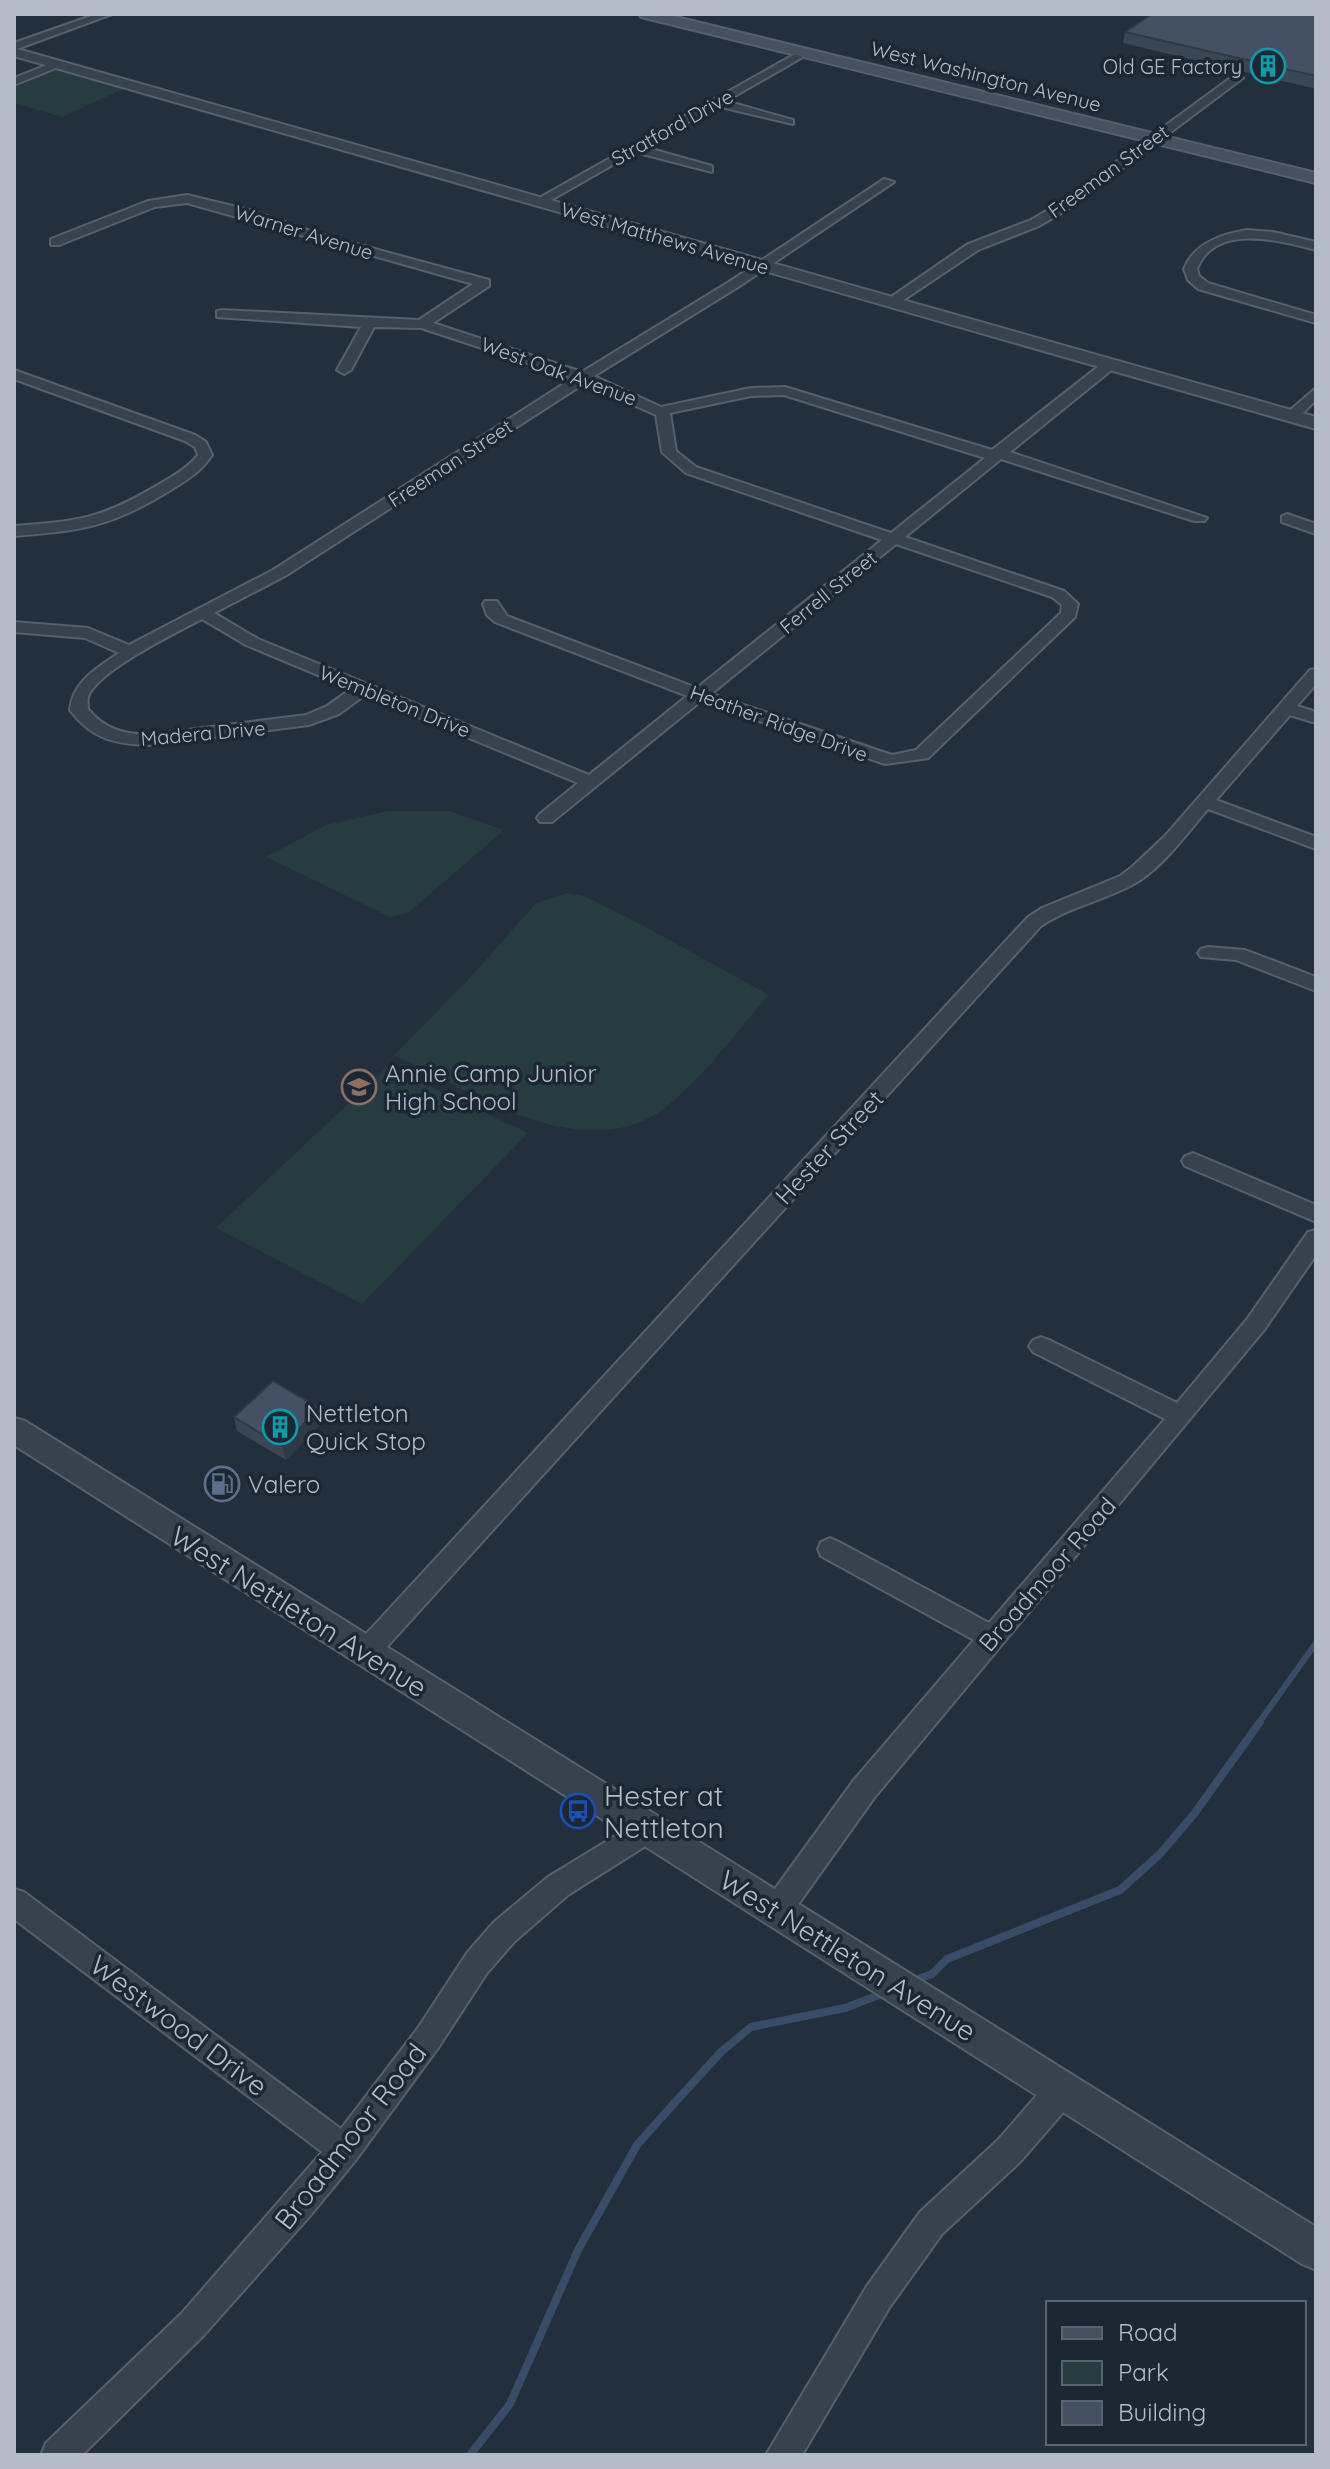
<svg xmlns="http://www.w3.org/2000/svg" width="1330" height="2469" font-family="Quicksand,sans-serif">
  <rect width="100%" height="100%" fill="#242f3e"/>
  <path fill="#263c3f" d="M 58,69 L 125,88 L 62,117 L 14,103 L 14,88 Z
    M 388,811 L 449,811 L 504,830 L 408,913 L 390,917 L 266,857 L 326,825 Z
    M 567,893 L 584,896 L 644,926 L 769,995 C 736,1032 705,1076 666,1107 C 584,1170 471,1091 394,1055 L 467,981 L 536,903 Z
    M 388,1066 L 528,1133 L 362,1304 L 216,1228 Z"/>
  <g fill="none" stroke-linecap="round" stroke-linejoin="round">
    <path stroke="#394c67" stroke-width="6" d="M 1258,1724 L 1316,1643"/>
    <path stroke="#394c67" stroke-width="8" d="M 913,1981 L 932,1974 L 947,1959 L 1120,1890 L 1160,1854 L 1194,1814 L 1260,1722
      M 470,2455 L 510,2404 L 578,2250 L 637,2145 L 669,2109 L 721,2052 L 751,2027 L 845,2008 L 884,1993"/>
    <g stroke="#565f6c" stroke-width="4">
      <path id="minor" d="M 97,14 L 112,14 L 14,50 L 14,43 Z
        M 804,49 L 809,52 L 808,54 L 726,101 L 793,120 L 793,124 L 717,106 L 644,147 L 712,166 L 712,172 L 635,152 L 544,204 L 534,201 Z
        M 57,61 L 63,64 L 61,66 L 14,85 L 14,78 Z
        M 1233,76 L 1243,78 L 1068,209 L 1039,226 L 978,250 L 896,305 L 884,302 L 968,244 L 1031,220 L 1060,203 Z
        M 884,179 L 894,182 L 738,287 L 594,376 L 661,407 L 751,388 L 785,387 L 992,450 L 1104,362 L 1114,362 L 1114,368 L 1010,452 L 1207,518 L 1204,521 L 1194,521 L 1001,459 L 905,537 L 1064,591 L 1078,604 L 1075,617 L 928,758 L 922,759 L 885,764 L 701,701 L 552,822 L 540,822 L 537,818 L 540,814 L 578,783 L 365,695 L 339,714 L 309,725 L 149,745 C 114,744 92,739 70,710 C 73,681 97,668 119,653 L 85,638 L 14,632 L 14,622 L 88,628 L 129,645 L 273,570 L 573,378 L 421,328 L 374,327 L 351,370 L 344,374 L 337,370 L 361,327 L 217,317 L 217,311 L 222,310 L 419,320 L 473,284 L 187,203 L 155,207 L 59,245 L 51,245 L 51,239 L 148,201 L 187,195 L 249,210 L 316,233 L 489,280 L 489,286 L 433,323 L 582,372 L 729,282 ZM 585,383 L 656,415 L 662,452 L 686,473 L 882,540 L 697,688 L 507,616 L 497,601 L 485,601 L 483,604 L 487,615 L 495,622 L 687,696 L 589,775 L 258,639 L 214,613 L 285,576 ZM 784,395 L 985,458 L 891,533 L 696,467 L 676,451 L 670,413 L 751,396 ZM 896,544 L 1052,597 L 1062,605 L 1061,613 L 916,750 L 892,755 L 711,694 ZM 202,619 L 246,645 L 351,689 L 327,706 L 306,715 L 149,735 C 124,734 104,729 88,709 C 88,705 87,701 88,697 C 97,671 177,632 202,619 Z
        M 1247,230 L 1273,232 L 1316,242 L 1316,250 C 1281,241 1215,222 1197,269 L 1199,276 L 1208,283 L 1316,315 L 1316,323 L 1198,289 L 1188,280 L 1184,269 C 1194,243 1222,234 1247,230 Z
        M 14,370 L 195,435 L 206,442 L 212,455 C 199,474 184,482 164,494 C 108,528 77,531 14,536 L 14,526 C 80,521 100,519 158,485 C 173,476 187,469 198,455 L 195,447 L 185,441 L 14,379 Z
        M 1316,388 L 1316,400 L 1297,419 L 1287,419 L 1287,413 Z
        M 1287,514 L 1316,524 L 1316,534 L 1282,522 L 1282,516 Z
        M 1316,669 L 1316,684 L 1297,706 L 1316,712 L 1316,723 L 1290,715 L 1216,800 L 1316,837 L 1316,849 L 1208,809 C 1186,834 1162,869 1132,885 C 1102,901 1069,907 1041,926 L 374,1661 L 365,1664 L 356,1661 L 352,1653 L 356,1645 L 1027,918 L 1042,908 L 1120,876 L 1132,867 L 1165,836 L 1310,670 Z
        M 1208,947 L 1245,950 L 1316,977 L 1316,991 L 1236,960 L 1201,957 L 1198,953 L 1201,949 Z
        M 1193,1153 L 1316,1205 L 1316,1222 L 1185,1166 L 1182,1161 L 1185,1156 Z
        M 1316,1230 L 1316,1255 L 1264,1330 L 874,1798 L 787,1920 L 777,1924 L 767,1920 L 763,1910 L 767,1900 L 854,1780 L 974,1640 L 821,1556 L 818,1549 L 821,1542 L 830,1538 L 839,1542 L 989,1623 L 1165,1419 L 1033,1352 L 1029,1346 L 1033,1340 L 1041,1337 L 1049,1340 L 1177,1403 L 1248,1318 L 1308,1232 Z
        M 648,1816 L 658,1820 L 662,1829 L 658,1838 L 568,1895 L 514,1942 L 487,1973 L 438,2048 L 355,2161 L 309,2217 L 204,2335 L 82,2455 L 41,2455 L 46,2443 L 182,2313 L 322,2152 L 14,1919 L 14,1889 L 24,1892 L 341,2129 L 418,2028 L 467,1953 L 494,1922 L 548,1877 Z
        M 1062,2075 L 1073,2079 L 1077,2090 L 1073,2101 L 1020,2162 L 942,2234 L 889,2308 L 802,2455 L 766,2455 L 867,2286 L 920,2212 L 998,2140 L 1051,2079 Z"/>
    </g>
    <g stroke="#565f6c" stroke-width="4">
      <path id="tertiary" d="M 14,48 L 1316,417 L 1316,429 L 14,56 Z
        M 14,1418 L 25,1421 L 1316,2227 L 1316,2270 L 1302,2264 L 14,1445 Z"/>
    </g>
    <g stroke="#565f6c" stroke-width="4">
      <path id="secondary" d="M 639,14 L 664,14 L 1316,173 L 1316,183 L 641,17 Z"/>
    </g>
    <use href="#minor" fill="#38414e" fill-rule="evenodd"/>
    <use href="#tertiary" fill="#38414e" fill-rule="evenodd"/>
    <use href="#secondary" fill="#465061" fill-rule="evenodd"/>
  </g>
  <path fill="#3b4654" d="M 1316,14 L 1316,89 L 1123,43 L 1125,32 Z
    M 234,1417 L 322,1423 L 286,1460 L 237,1431 Z"/>
  <path fill="#303945" d="M 319,1408 L 322,1423 L 286,1460 L 282,1446 Z"/>
  <path fill="#455162" stroke="#303945" stroke-width="2" d="M 1152,14 L 1316,14 L 1316,76 L 1125,32 Z
    M 273,1381 L 319,1408 L 282,1446 L 234,1417 Z"/>
  <defs>
    <g id="building-ring" transform="scale(1.8)"><circle r="9.5" fill="#1d2633" stroke="#0f9aa8" stroke-width="1.5"/><path d="M-4-6H4V6H1V3H-1V6H-4ZM-2.5-4.3h1.7v1.8h-1.7ZM.8-4.3h1.7v1.8H.8ZM-2.5-1h1.7V.8h-1.7ZM.8-1h1.7V.8H.8Z" fill="#0f9aa8"/></g>
    <g id="school-ring" transform="scale(1.8)"><circle r="9.5" fill="#1d2633" stroke="#8d6e63" stroke-width="1.5"/><path d="M0-5L7-2L0 1L-7-2ZM-4 1L0 2.5L4 1V4Q0 6-4 4Z" fill="#8d6e63"/></g>
    <g id="fuel-ring" transform="scale(1.8)"><circle r="9.5" fill="#1d2633" stroke="#5c6f8a" stroke-width="1.5"/><path d="M-5.5-6h7V0h2V4h1.3V-2.5L3-4.5l.8-.8L6-3V5H2.5V1h-1V6h-7ZM-4.2-4.7v3.2H.2V-4.7Z" fill="#5c6f8a"/></g>
    <g id="bus-ring" transform="scale(1.8)"><circle r="9.5" fill="#1d2633" stroke="#1a4fb4" stroke-width="1.5"/><path d="M-5-6H5V4H4V6H2V4H-2V6H-4V4H-5ZM-3.5-4V0h7V-4ZM-3.5 1.2v1.5H-2V1.2ZM2 1.2v1.5H3.5V1.2Z" fill="#1a4fb4"/></g>
  </defs>
  <g fill-rule="evenodd">
    <use href="#building-ring" x="1268" y="66"/>
    <use href="#school-ring" x="359" y="1087"/>
    <use href="#building-ring" x="280" y="1427"/>
    <use href="#fuel-ring" x="222" y="1484"/>
    <use href="#bus-ring" x="578" y="1811"/>
  </g>
  <g text-anchor="middle" dominant-baseline="central" stroke-width="7" stroke-linejoin="round" paint-order="stroke">
    <g font-size="20" fill="#b4bcc9" stroke="#1d2633" text-anchor="end">
      <text x="1242" y="66">Old GE Factory</text>
    </g>
    <g font-size="20" fill="#b4bcc9" stroke="#1d2633">
      <text transform="translate(986 76) rotate(14)">West Washington Avenue</text>
      <text transform="translate(672 127) rotate(-29)">Stratford Drive</text>
      <text transform="translate(1108 171) rotate(-36)">Freeman Street</text>
      <text transform="translate(304 232) rotate(17)">Warner Avenue</text>
      <text transform="translate(665 238) rotate(16)">West Matthews Avenue</text>
      <text transform="translate(559 371) rotate(20)">West Oak Avenue</text>
      <text transform="translate(450 463) rotate(-33)">Freeman Street</text>
      <text transform="translate(828 592) rotate(-39)">Ferrell Street</text>
      <text transform="translate(395 701) rotate(22)">Wembleton Drive</text>
      <text transform="translate(779 723) rotate(20)">Heather Ridge Drive</text>
      <text transform="translate(203 733) rotate(-5)">Madera Drive</text>
    </g>
    <g font-size="24" fill="#b4bcc9" stroke="#1d2633" text-anchor="start">
      <text x="385" y="1073">Annie Camp Junior<tspan x="385" dy="28">High School</tspan></text>
      <text x="306" y="1413">Nettleton<tspan x="306" dy="28">Quick Stop</tspan></text>
      <text x="248" y="1484">Valero</text>
    </g>
    <g font-size="24" fill="#b4bcc9" stroke="#1d2633">
      <text transform="translate(829 1147) rotate(-47)">Hester Street</text>
      <text transform="translate(1047 1574) rotate(-49)">Broadmoor Road</text>
    </g>
    <g font-size="28" fill="#b4bcc9" stroke="#1d2633">
      <text transform="translate(299 1611) rotate(32)">West Nettleton Avenue</text>
      <text transform="translate(848 1955) rotate(32)">West Nettleton Avenue</text>
      <text transform="translate(179 2025) rotate(37)">Westwood Drive</text>
      <text transform="translate(350 2136) rotate(-52)">Broadmoor Road</text>
    </g>
    <g font-size="28" fill="#b4bcc9" stroke="#1d2633" text-anchor="start">
      <text x="604" y="1795">Hester at<tspan x="604" dy="32">Nettleton</tspan></text>
    </g>
  </g>
  <rect width="1330" height="2469" fill="none" stroke="#b4bcc9" stroke-width="32"/>
  <rect x="1046" y="2301" width="260" height="144" fill="#1d2633" stroke="#59626f" stroke-width="2"/>
  <rect x="1062" y="2327" width="40" height="12" fill="#465061" stroke="#59626f" stroke-width="2"/>
  <text x="1118" y="2341" font-size="24" fill="#b4bcc9">Road</text>
  <rect x="1062" y="2361" width="40" height="24" fill="#263c3f" stroke="#59626f" stroke-width="2"/>
  <text x="1118" y="2381" font-size="24" fill="#b4bcc9">Park</text>
  <rect x="1062" y="2401" width="40" height="24" fill="#455162" stroke="#59626f" stroke-width="2"/>
  <text x="1118" y="2421" font-size="24" fill="#b4bcc9">Building</text>
</svg>
